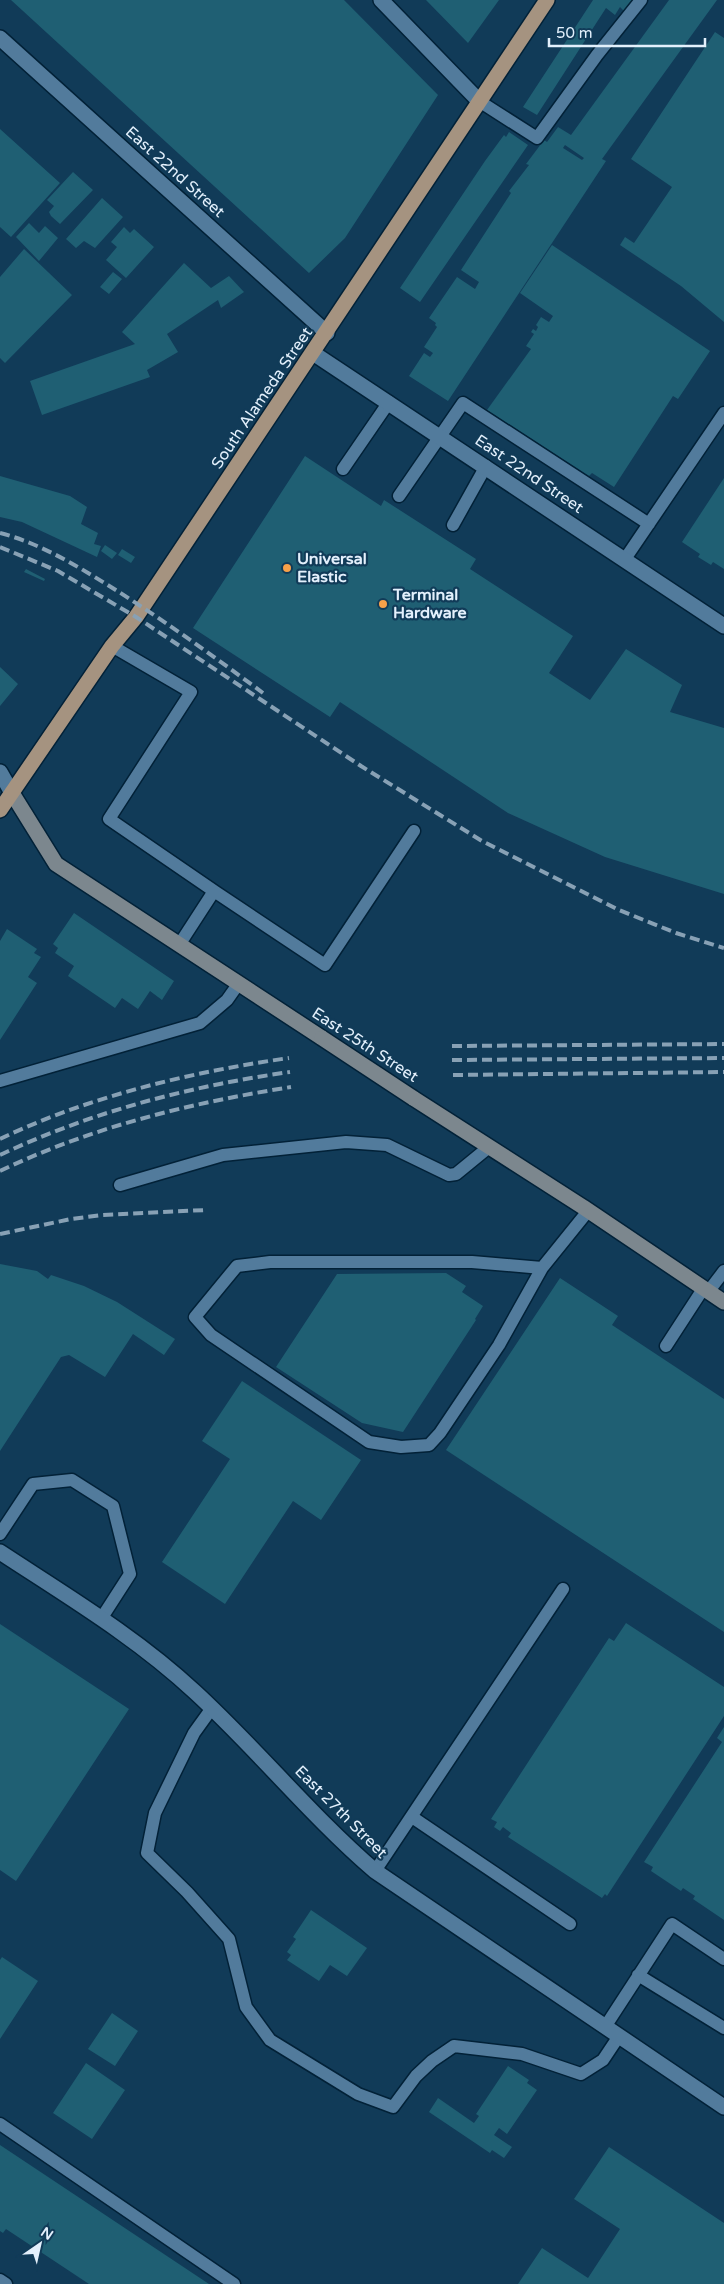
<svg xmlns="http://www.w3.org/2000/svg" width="724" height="2284" font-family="'Varela Round',sans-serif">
  <rect width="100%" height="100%" fill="#113b58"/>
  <path fill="#1f5f73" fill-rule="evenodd" d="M 11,0 L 344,0 L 438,95 L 345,238 L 309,273 Z
    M 426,0 L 499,0 L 468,43 Z
    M 593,0 L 634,0 L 625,12 L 620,7 L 615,15 L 606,8 L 537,115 L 523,107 Z
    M 669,0 L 717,0 L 602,159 L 606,161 L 448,401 L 409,376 L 424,353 L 430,357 L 433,353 L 424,347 L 437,327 L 435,325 L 436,323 L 429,318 L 457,277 L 475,289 L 479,282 L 461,270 L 511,193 L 509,191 L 529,165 L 526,164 L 544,140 L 547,142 L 558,127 L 571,135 ZM 565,145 L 584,158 L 582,160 L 563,148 Z
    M 715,32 L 724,38 L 724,322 L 681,286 L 620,245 L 625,237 L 634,243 L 672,187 L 631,159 Z
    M 0,129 L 60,183 L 11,237 L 0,227 Z
    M 509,132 L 528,145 L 420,302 L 400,288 L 485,161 L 504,135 L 506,137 Z
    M 73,172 L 93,190 L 60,224 L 51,216 L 49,212 L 54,206 L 47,200 Z
    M 102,198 L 123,217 L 95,248 L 84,241 L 76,248 L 66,239 Z
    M 29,223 L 39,233 L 45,226 L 58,238 L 39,261 L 16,237 Z
    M 124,227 L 130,233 L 134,229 L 154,247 L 126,278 L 106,260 L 117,247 L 111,242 Z
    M 552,245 L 710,351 L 678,399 L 673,396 L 614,487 L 592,473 L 589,476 L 487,410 L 531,349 L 526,346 L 534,334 L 531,332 L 533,329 L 536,331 L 538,327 L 536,325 L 541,317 L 549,322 L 553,316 L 520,293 Z
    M 24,249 L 72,295 L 5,363 L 0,358 L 0,277 Z
    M 184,263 L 211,288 L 229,276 L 244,292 L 221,308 L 218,300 L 167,334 L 178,352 L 147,370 L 150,377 L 42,415 L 30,381 L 135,344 L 122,332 Z
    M 113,272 L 122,279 L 109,294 L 100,287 Z
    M 305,456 L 381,506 L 384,500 L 476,559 L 470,569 L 573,636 L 549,673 L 590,700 L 626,649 L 682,685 L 670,712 L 724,728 L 724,894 L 605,857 L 508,813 L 340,702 L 330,717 L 193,628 Z
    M 0,476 L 70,496 L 87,507 L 81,524 L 98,533 L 94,544 L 101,546 L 97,557 L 22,522 L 0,517 Z
    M 724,478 L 724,569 L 713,562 L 711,565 L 698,557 L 700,554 L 682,542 Z
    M 105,545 L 117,553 L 112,559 L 101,551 Z
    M 122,549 L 135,557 L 131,563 L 118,555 Z
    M 26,569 L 45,579 L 44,581 L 24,572 Z
    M 0,667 L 18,684 L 0,706 Z
    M 74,913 L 174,981 L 162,1000 L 150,991 L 138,1009 L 122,998 L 115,1008 L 68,976 L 74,966 L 55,953 L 58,948 L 53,944 Z
    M 7,929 L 37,949 L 34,953 L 41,957 L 28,977 L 37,983 L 0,1040 L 0,941 Z
    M 0,1264 L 37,1271 L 48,1279 L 51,1275 L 84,1286 L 117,1302 L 175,1339 L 164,1355 L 133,1334 L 105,1377 L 69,1355 L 61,1357 L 0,1451 Z
    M 446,1273 L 466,1286 L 462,1292 L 483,1306 L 475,1319 L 476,1320 L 403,1432 L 362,1423 L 276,1367 L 337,1274 Z
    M 560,1278 L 618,1316 L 612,1325 L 724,1399 L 724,1632 L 446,1450 Z
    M 242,1381 L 361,1460 L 321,1520 L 293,1501 L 225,1604 L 162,1562 L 230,1459 L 202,1441 Z
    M 626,1623 L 724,1687 L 724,1716 L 607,1896 L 605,1894 L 602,1898 L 508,1837 L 511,1833 L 503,1827 L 500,1831 L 494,1827 L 497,1822 L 491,1819 L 609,1638 L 614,1641 Z
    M 0,1624 L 129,1709 L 16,1881 L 0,1870 Z
    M 724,1727 L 724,1920 L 693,1899 L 695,1896 L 683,1888 L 681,1891 L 651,1871 L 653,1867 L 644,1862 L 722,1742 L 717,1738 Z
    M 311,1910 L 367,1948 L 347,1976 L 330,1965 L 319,1981 L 287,1960 L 291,1955 L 287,1952 L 296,1939 L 293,1937 Z
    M 2,1957 L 38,1981 L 0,2039 L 0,1960 Z
    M 112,2013 L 138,2031 L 115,2066 L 88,2049 Z
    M 86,2063 L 125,2090 L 92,2139 L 53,2113 Z
    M 508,2066 L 529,2080 L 527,2083 L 537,2090 L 507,2134 L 499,2128 L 494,2135 L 512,2147 L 504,2158 L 492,2150 L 490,2153 L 429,2112 L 438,2098 L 474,2123 L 479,2116 L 476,2114 Z
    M 0,2145 L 209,2284 L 89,2284 L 6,2229 L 3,2233 L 0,2231 Z
    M 609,2147 L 724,2223 L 724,2284 L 518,2284 L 542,2248 L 588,2278 L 620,2229 L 574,2199 Z"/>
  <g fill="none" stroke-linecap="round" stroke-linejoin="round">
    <g stroke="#022137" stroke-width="15">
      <path id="lane" d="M 479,101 L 537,138 L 597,55 L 641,0
        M 343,469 L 389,402
        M 399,496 L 463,403 L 649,524
        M 453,525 L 486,466
        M 625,559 L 724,413
        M 112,646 L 191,692 L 109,819 L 214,891
        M 179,945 L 214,891 L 325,965 L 414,831
        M 0,1081 L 200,1023 L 227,1000 L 239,983
        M 120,1185 L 223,1155 L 346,1142 L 387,1145 L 449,1175 L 456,1174 L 489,1147
        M 542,1268 L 472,1262 L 270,1262 L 237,1266 L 195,1317 L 211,1335 L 369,1442 L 401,1447 L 429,1445 L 440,1433 L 499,1345 L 542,1268 L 588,1211
        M 708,1292 L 724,1271
        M 666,1346 L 703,1289
        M 0,1534 L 33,1484 L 72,1480 L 113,1506 L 130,1574 L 101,1619
        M 212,1708 L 194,1733 L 155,1813 L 147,1853 L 187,1892 L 229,1939 L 246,2007 L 270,2040 L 358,2094 L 393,2107 L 416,2076 L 432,2061 L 454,2046 L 522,2054 L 581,2074 L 603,2060 L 619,2036
        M 412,1817 L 570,1924
        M 375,1871 L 563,1589
        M 638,1975 L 724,2028
        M 605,2027 L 672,1924 L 724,1959
        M 0,2124 L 234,2284
        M 0,2280 L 6,2284"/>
    </g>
    <g stroke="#022137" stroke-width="18">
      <path id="street" d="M 381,0 L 479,101
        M 0,38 L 327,333
        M 313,353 L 724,626
        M 0,772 L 12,793
        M 0,1552 C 67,1596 136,1637 195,1692 C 257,1749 311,1816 375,1871 L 724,2107"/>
    </g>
    <g stroke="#022137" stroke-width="18">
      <path id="secondary" d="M 12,793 L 56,864 L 322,1038
        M 413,1098 L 583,1207 L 724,1302"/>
    </g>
    <g stroke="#022137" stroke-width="18">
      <path id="primary" d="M 0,810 L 112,646 L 136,617 L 547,0"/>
    </g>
    <use href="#lane" stroke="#527b9c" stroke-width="12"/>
    <use href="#street" stroke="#527b9c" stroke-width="15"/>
    <use href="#secondary" stroke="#7c878e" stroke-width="15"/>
    <use href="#primary" stroke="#a59380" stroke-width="15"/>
    <path stroke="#88a1b5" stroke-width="4" stroke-dasharray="10 5" stroke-linecap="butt" d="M 0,533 C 43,544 82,569 119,592 C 169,624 216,658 263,693
      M 0,547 L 58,571 L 136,617 L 361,766 L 482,841 L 619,910 L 676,933 L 724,948
      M 452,1046 L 724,1044
      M 452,1060 L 724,1058
      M 453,1075 L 724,1072
      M 0,1139 C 90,1096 191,1072 289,1058
      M 0,1155 C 91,1112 190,1086 290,1072
      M 0,1171 C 92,1127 190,1103 291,1087
      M 0,1234 L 71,1219 L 102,1215 L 206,1210"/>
    <g stroke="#022137" stroke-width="18" stroke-linecap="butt">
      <path id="secondary-bridge" d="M 322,1038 L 413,1098"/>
    </g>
    <use href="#secondary-bridge" stroke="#7c878e" stroke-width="15"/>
  </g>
  <g fill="#f7a149" stroke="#113b58" stroke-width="2">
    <circle cx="287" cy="568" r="5"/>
    <circle cx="383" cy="604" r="5"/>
  </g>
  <g text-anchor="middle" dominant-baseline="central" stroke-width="4.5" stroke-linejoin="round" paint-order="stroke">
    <g font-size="16" fill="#e3f0fc" stroke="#113b58">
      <text transform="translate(175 172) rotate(42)">East 22nd Street</text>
      <text transform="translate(262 398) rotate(-56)">South Alameda Street</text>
      <text transform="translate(529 474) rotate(34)">East 22nd Street</text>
      <text transform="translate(365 1045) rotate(33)">East 25th Street</text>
      <text transform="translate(341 1812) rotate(45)">East 27th Street</text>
    </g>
    <g font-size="16" font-weight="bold" fill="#e3f0fc" stroke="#113b58" text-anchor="start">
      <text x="297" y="559">Universal<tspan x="297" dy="18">Elastic</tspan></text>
      <text x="393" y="595">Terminal<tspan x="393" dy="18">Hardware</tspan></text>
    </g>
  </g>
  <g transform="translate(40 2244) rotate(34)" stroke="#113b58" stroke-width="4" paint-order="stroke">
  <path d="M0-4L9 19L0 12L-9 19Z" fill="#e3f0fc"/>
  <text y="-8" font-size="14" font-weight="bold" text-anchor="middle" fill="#e3f0fc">N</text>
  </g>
  <path d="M549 38v8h156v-8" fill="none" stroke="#e3f0fc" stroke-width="2.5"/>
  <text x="556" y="38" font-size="15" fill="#e3f0fc" stroke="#113b58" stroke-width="4" paint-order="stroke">50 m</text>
</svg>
